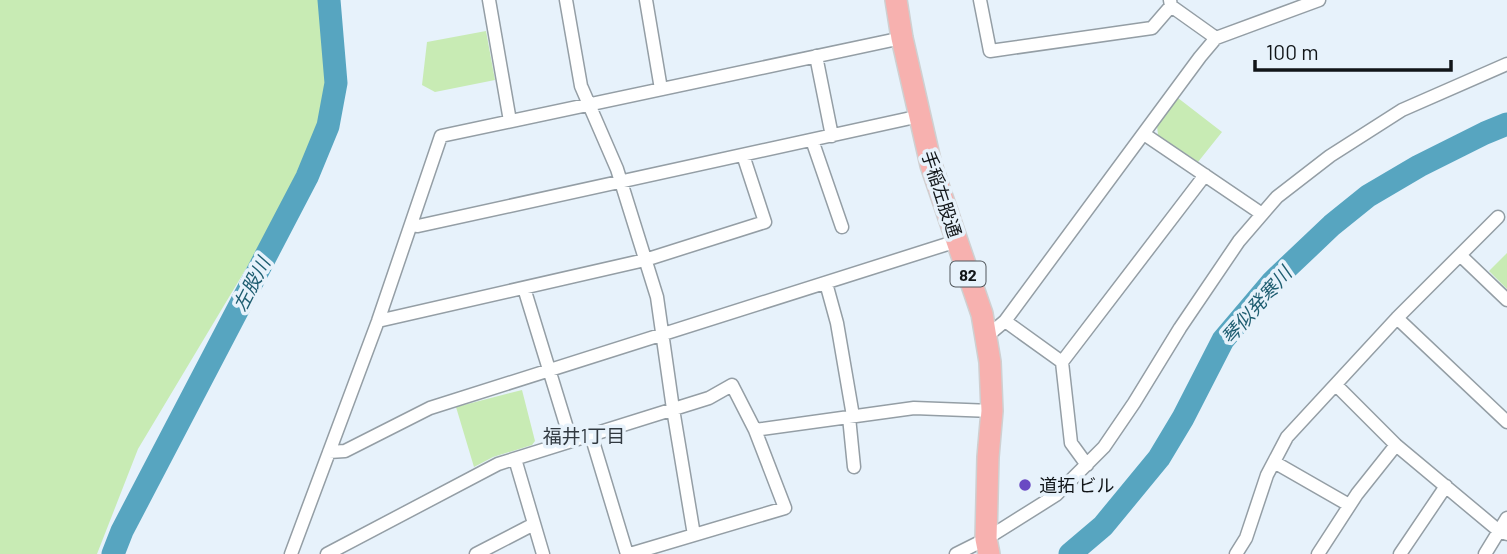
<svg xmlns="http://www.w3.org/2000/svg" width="1507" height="554" font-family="Barlow,'Noto Sans JP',sans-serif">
  <rect width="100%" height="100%" fill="#e7f2fb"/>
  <path fill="#c8ebb4" d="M 0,0 L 320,0 L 327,106 L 280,212 L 138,449 L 97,554 L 0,554 Z
    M 486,31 L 495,80 L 435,92 L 422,85 L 427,42 Z
    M 1178,98 L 1222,132 L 1198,162 L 1158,135 L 1157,126 Z
    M 1507,253 L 1507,289 L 1489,271 Z
    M 522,390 L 535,441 L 532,445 L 493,457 L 474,467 L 456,407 Z"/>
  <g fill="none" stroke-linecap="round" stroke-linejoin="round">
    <path stroke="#57a5c0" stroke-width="23" d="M 113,554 L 122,531 L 307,177 L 328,126 L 336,83 L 329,0
      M 1070,554 L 1103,526 L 1159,458 L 1183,418 L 1223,340 L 1273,281 L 1332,225 L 1368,196 L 1419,166 L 1485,133 L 1507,124"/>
    <g stroke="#949ea5" stroke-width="15">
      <path id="minor" d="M 489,0 L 510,121
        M 566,0 L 581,86 L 617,169 L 657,297 L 673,409 L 694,535
        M 646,0 L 661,89
        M 980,0 L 990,51 L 1152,28 L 1171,6
        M 1170,0 L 1171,6 L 1216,38
        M 816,56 L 832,136
        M 1144,134 L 1262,214
        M 812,140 L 842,227
        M 411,225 L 418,226 L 920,116
        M 1460,255 L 1507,300
        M 826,283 L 837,323 L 853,416
        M 524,288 L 571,441
        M 1397,318 L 1507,422
        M 378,321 L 645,260 L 765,222 L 743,155
        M 1005,321 L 1062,362 L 1071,443 L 1087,465
        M 986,337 L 1005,321 L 1200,57 L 1216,38 L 1319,0
        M 1062,362 L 1205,175
        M 1336,385 L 1396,445 L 1499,531 L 1507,534
        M 849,417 L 854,467
        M 755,430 L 914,408 L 992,411
        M 591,435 L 627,554
        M 329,452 L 345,451 L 430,408 L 957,241
        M 515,459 L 543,554
        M 1274,462 L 1349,505
        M 291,554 L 378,321 L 441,136 L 902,38
        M 327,554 L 498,464 L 709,398 L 732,385 L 755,430 L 785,508 L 630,554
        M 476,554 L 534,524
        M 956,554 L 986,539 L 1056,495 L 1104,447 L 1134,403 L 1180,328 L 1239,241 L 1277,197 L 1330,156 L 1402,110 L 1507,64
        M 1236,554 L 1246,538 L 1267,475 L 1287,437 L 1397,318 L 1498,217
        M 1318,554 L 1357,494 L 1396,445
        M 1400,554 L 1446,486
        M 1485,554 L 1507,518"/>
    </g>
    <g stroke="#cfd0d1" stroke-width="24">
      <path id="primary" d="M 896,0 L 902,38 L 931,165 L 982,314 L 990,362 L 992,411 L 988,457 L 986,539 L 989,554"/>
    </g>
    <use href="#minor" stroke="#fff" stroke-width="12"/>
    <use href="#primary" stroke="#f7b1af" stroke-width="21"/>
  </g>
  <circle fill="#6a4ac3" stroke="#e7f2fb" stroke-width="2.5" cx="1025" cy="485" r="7"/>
  <g text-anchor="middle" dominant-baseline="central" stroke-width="7" stroke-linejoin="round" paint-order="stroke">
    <rect fill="#e7f2fb" stroke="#51575c" stroke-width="2" x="950.5" y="261.5" width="35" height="25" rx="5"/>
    <g font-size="16" font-weight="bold" fill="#111518">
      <text x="968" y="274">82</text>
    </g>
    <g font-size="18" fill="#111518" stroke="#e7f2fb">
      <text transform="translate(942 194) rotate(72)">手稲左股通</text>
    </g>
    <g font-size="18" fill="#111518" stroke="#e7f2fb" text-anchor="start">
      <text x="1039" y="485">道拓 ビル</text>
    </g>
    <g font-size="19" font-style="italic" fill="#1e5d70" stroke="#e7f2fb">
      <text transform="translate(251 284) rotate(-63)">左股川</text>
      <text transform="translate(1256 305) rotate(-49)">琴似発寒川</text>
    </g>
    <g font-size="19" fill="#323a41" stroke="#e7f2fb">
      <text x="584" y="435">福井1丁目</text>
    </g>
  </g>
  <path d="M1255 60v10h196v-10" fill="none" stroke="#111518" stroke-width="3.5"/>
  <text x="1266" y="60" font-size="21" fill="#111518" stroke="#e7f2fb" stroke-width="5" paint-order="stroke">100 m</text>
</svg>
